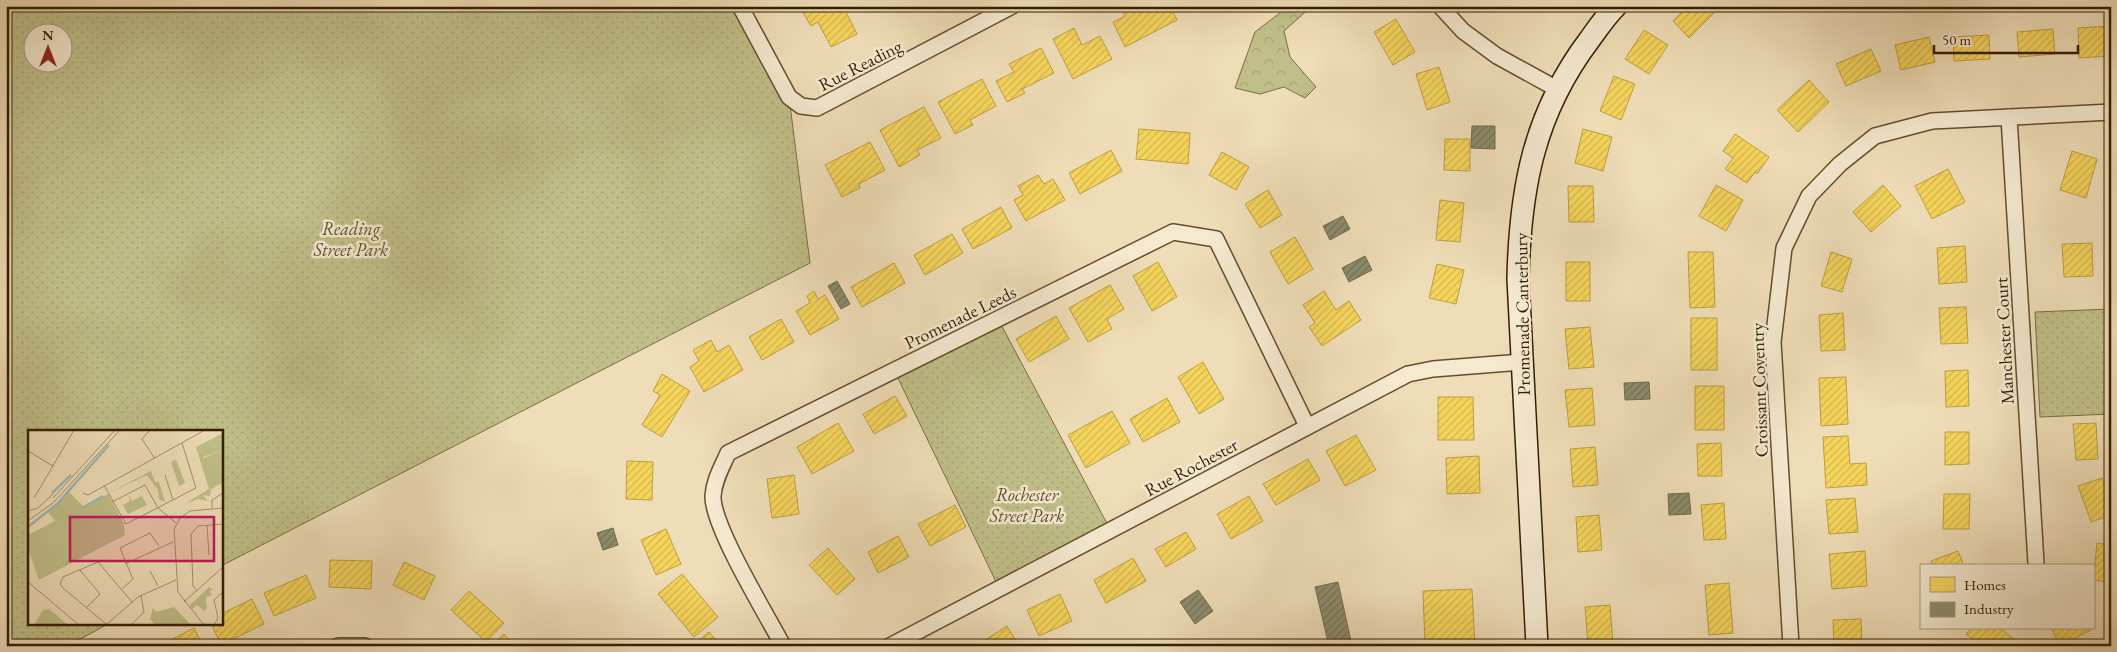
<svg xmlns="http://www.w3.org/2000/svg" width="2117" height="652" font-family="'EB Garamond',serif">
  <defs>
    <pattern id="forest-crowns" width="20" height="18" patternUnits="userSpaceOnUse" patternTransform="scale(1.25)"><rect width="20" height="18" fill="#c0bf89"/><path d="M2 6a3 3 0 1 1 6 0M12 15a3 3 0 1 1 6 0" fill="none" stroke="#a5a474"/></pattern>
    <pattern id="park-dots" width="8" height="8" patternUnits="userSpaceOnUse" patternTransform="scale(1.25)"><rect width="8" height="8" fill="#c0bf89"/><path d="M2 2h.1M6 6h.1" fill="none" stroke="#a5a474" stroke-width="1.8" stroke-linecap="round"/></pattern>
    <pattern id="homes-hatch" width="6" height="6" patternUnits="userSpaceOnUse" patternTransform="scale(1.25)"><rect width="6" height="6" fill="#f6d55c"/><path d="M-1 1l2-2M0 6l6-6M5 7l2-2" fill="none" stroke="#d3b64e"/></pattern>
    <pattern id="industry-hatch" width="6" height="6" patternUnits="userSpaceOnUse" patternTransform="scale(1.25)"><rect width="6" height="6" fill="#8c8c6e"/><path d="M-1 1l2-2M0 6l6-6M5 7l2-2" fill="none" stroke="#737258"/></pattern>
  </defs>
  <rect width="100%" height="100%" fill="#efddb7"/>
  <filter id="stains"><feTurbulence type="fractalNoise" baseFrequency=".004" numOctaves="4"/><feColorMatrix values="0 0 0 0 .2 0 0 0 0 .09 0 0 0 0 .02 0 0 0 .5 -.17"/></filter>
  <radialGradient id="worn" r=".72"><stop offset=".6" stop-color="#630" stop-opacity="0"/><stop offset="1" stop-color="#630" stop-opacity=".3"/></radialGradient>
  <path fill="url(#forest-crowns)" stroke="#7a6e44" d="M 1289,6 L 1312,6 L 1284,31 L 1290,57 L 1316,87 L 1305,98 L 1284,87 L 1260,94 L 1235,88 L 1255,32 Z"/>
  <path fill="url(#park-dots)" stroke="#7a6e44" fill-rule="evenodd" d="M 6,6 L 740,6 L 789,97 L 810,263 L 221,566 L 221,431 L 29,431 L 29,623 L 110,623 L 67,646 L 6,646 ZM 32,32 L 62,32 L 62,62 L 32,62 Z
    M 2111,309 L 2111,414 L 2040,417 L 2035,312 Z
    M 998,319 L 1111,531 L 1000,590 L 894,370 Z"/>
  <path fill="url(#homes-hatch)" stroke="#bc9e40" d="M 806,6 L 843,6 L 857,34 L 831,47 L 818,22 L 811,26 L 801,9 Z
    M 1122,6 L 1170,6 L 1177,20 L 1125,47 L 1113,22 L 1125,16 L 1120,7 Z
    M 1688,6 L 1715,6 L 1718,9 L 1689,38 L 1673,21 Z
    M 1396,19 L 1415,52 L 1393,65 L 1374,32 Z
    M 2111,26 L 2111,56 L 2079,58 L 2078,28 Z
    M 1074,28 L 1082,45 L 1100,36 L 1112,59 L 1073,79 L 1053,39 Z
    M 2053,29 L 2055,54 L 2019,57 L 2017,32 Z
    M 1644,30 L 1668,45 L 1649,74 L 1625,59 Z
    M 1989,35 L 1990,59 L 1954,61 L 1953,37 Z
    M 1929,37 L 1935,62 L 1901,70 L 1895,45 Z
    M 1041,48 L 1054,73 L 1022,89 L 1025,93 L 1007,102 L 996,81 L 1014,72 L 1009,64 Z
    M 1871,49 L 1881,71 L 1846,86 L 1836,64 Z
    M 1439,67 L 1450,102 L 1427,110 L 1416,74 Z
    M 1614,76 L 1635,84 L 1621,120 L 1600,111 Z
    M 982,79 L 996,106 L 970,120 L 973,125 L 955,134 L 938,102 Z
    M 1809,80 L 1829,102 L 1798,132 L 1777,110 Z
    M 924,107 L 941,138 L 917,150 L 920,155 L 899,167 L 880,130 Z
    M 1139,129 L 1190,133 L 1188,164 L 1136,159 Z
    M 1583,129 L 1612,137 L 1603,171 L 1575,163 Z
    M 1735,134 L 1769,157 L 1757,174 L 1755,172 L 1747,183 L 1725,169 L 1733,158 L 1723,151 Z
    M 1445,139 L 1470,139 L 1470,171 L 1444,170 Z
    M 870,142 L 885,170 L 859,184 L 860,188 L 842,197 L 825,165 Z
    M 1111,150 L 1122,171 L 1080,194 L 1069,173 Z
    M 2072,151 L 2097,159 L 2086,198 L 2060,190 Z
    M 1222,152 L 1249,167 L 1236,190 L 1209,175 Z
    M 1948,169 L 1965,202 L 1932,219 L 1915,186 Z
    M 1038,175 L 1044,184 L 1053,179 L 1065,200 L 1026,221 L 1014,200 L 1023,195 L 1018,186 Z
    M 1716,185 L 1743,200 L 1726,231 L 1699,216 Z
    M 1883,185 L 1901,206 L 1871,232 L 1853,212 Z
    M 1568,186 L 1593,186 L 1594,222 L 1569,222 Z
    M 1268,190 L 1282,215 L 1260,228 L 1245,204 Z
    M 1440,200 L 1464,203 L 1460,242 L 1436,240 Z
    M 1001,207 L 1012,228 L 973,249 L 962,229 Z
    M 952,234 L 963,253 L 925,275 L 914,255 Z
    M 1295,237 L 1313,269 L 1288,284 L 1270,252 Z
    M 2092,243 L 2093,276 L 2064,277 L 2062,244 Z
    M 1965,246 L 1967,282 L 1939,284 L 1937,248 Z
    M 1688,252 L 1713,252 L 1715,307 L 1690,308 Z
    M 1831,252 L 1852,259 L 1842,292 L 1821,286 Z
    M 1158,262 L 1177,297 L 1152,311 L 1133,276 Z
    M 1566,262 L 1590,262 L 1590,301 L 1566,301 Z
    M 894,263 L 905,283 L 862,307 L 851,287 Z
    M 1437,264 L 1464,270 L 1456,304 L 1429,298 Z
    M 1110,285 L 1124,309 L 1107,319 L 1112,329 L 1088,342 L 1069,308 Z
    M 814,291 L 818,299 L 825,295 L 839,319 L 810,335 L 796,311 L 810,303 L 807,296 Z
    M 1324,291 L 1336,310 L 1349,301 L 1361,320 L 1322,346 L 1309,327 L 1315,323 L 1303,305 Z
    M 1966,307 L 1968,343 L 1941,344 L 1939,308 Z
    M 1843,313 L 1845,350 L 1821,351 L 1819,315 Z
    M 1056,316 L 1069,339 L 1029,362 L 1016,339 Z
    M 1691,318 L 1717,318 L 1717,370 L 1691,370 Z
    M 781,319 L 794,342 L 762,360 L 749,337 Z
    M 1590,327 L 1594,367 L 1569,369 L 1565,329 Z
    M 711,340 L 717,352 L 729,345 L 743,370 L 704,392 L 690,367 L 699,361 L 693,350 Z
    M 1203,362 L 1224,399 L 1199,414 L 1178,377 Z
    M 1968,370 L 1969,406 L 1946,407 L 1945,371 Z
    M 662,374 L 690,391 L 662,437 L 642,425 L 660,395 L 653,391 Z
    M 1846,377 L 1848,424 L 1821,426 L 1819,378 Z
    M 1695,386 L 1724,386 L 1724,430 L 1695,430 Z
    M 1592,388 L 1595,425 L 1569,427 L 1565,390 Z
    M 895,396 L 907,416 L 874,434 L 863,414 Z
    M 1438,397 L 1473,397 L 1474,440 L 1438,440 Z
    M 1167,398 L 1180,422 L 1143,442 L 1130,419 Z
    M 1112,411 L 1130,443 L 1086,468 L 1068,435 Z
    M 838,423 L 854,451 L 812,474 L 797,447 Z
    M 2096,423 L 2098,459 L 2076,460 L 2073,424 Z
    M 1945,432 L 1969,432 L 1969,464 L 1945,465 Z
    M 1356,435 L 1376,470 L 1345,486 L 1326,451 Z
    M 1848,436 L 1850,464 L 1866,463 L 1867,485 L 1826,488 L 1823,437 Z
    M 1721,443 L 1722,476 L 1698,476 L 1697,444 Z
    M 1595,447 L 1598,485 L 1573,487 L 1570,449 Z
    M 1479,456 L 1480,493 L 1447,494 L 1446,458 Z
    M 1308,459 L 1320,480 L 1276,505 L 1263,484 Z
    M 627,461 L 653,462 L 652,500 L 626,499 Z
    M 794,475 L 799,514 L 772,518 L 767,479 Z
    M 2102,478 L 2111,501 L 2111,515 L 2091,522 L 2078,486 Z
    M 1944,494 L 1970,494 L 1969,529 L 1943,529 Z
    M 1249,496 L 1263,521 L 1231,539 L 1217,514 Z
    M 1855,498 L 1858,532 L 1829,534 L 1826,500 Z
    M 1724,503 L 1726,539 L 1704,540 L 1701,505 Z
    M 955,505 L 966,527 L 930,546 L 918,524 Z
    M 1599,515 L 1602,550 L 1578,552 L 1576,517 Z
    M 666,529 L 681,564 L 656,575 L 641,540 Z
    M 1186,532 L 1196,549 L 1166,567 L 1155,549 Z
    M 898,536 L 909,557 L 878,573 L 868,552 Z
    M 2097,543 L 2111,545 L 2111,582 L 2093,580 Z
    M 828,548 L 855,579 L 837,595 L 809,565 Z
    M 1865,551 L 1867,586 L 1832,589 L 1829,554 Z
    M 1958,551 L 1964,566 L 1932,566 L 1931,561 Z
    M 1133,558 L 1146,581 L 1106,603 L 1094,580 Z
    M 330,560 L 372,561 L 371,589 L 329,587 Z
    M 404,562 L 435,576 L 424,600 L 393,585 Z
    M 682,574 L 718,617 L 694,637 L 658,594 Z
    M 306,575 L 316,598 L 274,616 L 264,593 Z
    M 1729,583 L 1733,633 L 1709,635 L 1705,585 Z
    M 1472,589 L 1475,646 L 1425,646 L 1423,591 Z
    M 469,591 L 504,623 L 486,642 L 451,610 Z
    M 1060,594 L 1072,621 L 1039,636 L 1027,610 Z
    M 252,599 L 264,624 L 221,645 L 211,623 L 221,623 L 221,614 Z
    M 1610,605 L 1613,644 L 1588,645 L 1585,607 Z
    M 1861,619 L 1862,646 L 1834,646 L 1833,620 Z
    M 1007,626 L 1019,646 L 976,646 Z
    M 194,628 L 203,646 L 159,646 Z
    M 1971,628 L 2000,628 L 2020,644 L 2019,646 L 1981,646 L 1966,634 Z
    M 2051,628 L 2090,628 L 2091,630 L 2060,646 Z
    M 709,632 L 721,646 L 692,646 Z
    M 504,634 L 514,646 L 490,646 Z"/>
  <path fill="url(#industry-hatch)" stroke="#716b4d" d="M 1472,126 L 1495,126 L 1495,149 L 1471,148 Z
    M 1343,216 L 1350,229 L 1330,240 L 1323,226 Z
    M 1365,256 L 1372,270 L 1349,282 L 1342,268 Z
    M 837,281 L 850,304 L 841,309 L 828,286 Z
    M 1649,382 L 1650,399 L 1625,400 L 1624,383 Z
    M 1689,493 L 1691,514 L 1669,515 L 1668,494 Z
    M 613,528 L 618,545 L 603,550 L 597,533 Z
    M 1338,582 L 1352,646 L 1329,646 L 1315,587 Z
    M 1198,590 L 1213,611 L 1195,624 L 1180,602 Z"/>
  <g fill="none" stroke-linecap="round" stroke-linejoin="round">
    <g stroke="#624e2e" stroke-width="18">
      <path id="street" d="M 740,6 L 789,97 L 801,106 L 817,108 L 1012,6
        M 1440,6 L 1463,31 L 1497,56 L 1557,89
        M 2009,117 L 2036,563
        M 338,646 L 365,646
        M 783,646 C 767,615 712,526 713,496 C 714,480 722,467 728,453 L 1173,232 L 1216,239 L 1307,426
        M 890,646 L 1408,374 L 1433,369 L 1522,362
        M 1791,646 L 1773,342 L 1784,248 L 1809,196 L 1840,164 L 1875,136 L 1932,121 L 2111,112"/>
    </g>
    <g stroke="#331e00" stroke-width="24">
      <path id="secondary" d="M 1537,646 L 1518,279 C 1520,188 1534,113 1590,39 C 1598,28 1606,16 1616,6"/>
    </g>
    <use href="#street" stroke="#f5e9d0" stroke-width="15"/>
    <use href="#secondary" stroke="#f5e9d0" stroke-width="21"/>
  </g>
  <g text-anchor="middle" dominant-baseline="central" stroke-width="5" stroke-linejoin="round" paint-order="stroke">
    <g font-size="18" fill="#331e00" stroke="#f5e9d0">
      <text transform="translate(860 65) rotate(-27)">Rue Reading</text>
      <text transform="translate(1522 314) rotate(-91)">Promenade Canterbury</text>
      <text transform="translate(960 317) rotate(-26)">Promenade Leeds</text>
      <text transform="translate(2004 341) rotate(-93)">Manchester Court</text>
      <text transform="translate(1759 390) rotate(-92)">Croissant Coventry</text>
      <text transform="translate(1191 467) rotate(-28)">Rue Rochester</text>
    </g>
    <g font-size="18" font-style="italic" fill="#5d4e29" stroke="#f5e9d0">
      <text x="351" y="228">Reading<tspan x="351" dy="21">Street Park</tspan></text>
      <text x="1027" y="494">Rochester<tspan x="1027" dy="21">Street Park</tspan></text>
    </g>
  </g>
  <g transform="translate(28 430)">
    <rect width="195" height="195" fill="#efddb7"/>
    <path d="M 195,3 L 195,20 L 175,27 L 187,57 L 195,54 L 183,59 L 182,66 L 175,65 L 180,71 L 170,69 L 158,73 L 181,59 L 168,17 ZM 148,29 L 157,53 L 151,56 L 143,32 ZM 123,41 L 127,52 L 131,52 L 137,72 L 131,69 L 130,60 L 119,45 L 81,63 ZM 181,157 L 186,160 L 182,160 L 184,165 L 178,167 L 179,178 L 176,181 L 169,175 L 164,179 L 162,175 ZM 21,179 L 40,195 L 6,195 L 15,180 Z" fill="#c0bf89"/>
    <path d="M 195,20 L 195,53 L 184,57 L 173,29 Z" fill="#c0bf89"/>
    <path d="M 40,61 L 56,77 L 80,64 L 96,94 L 97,105 L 11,150 L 0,119 L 0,105 L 27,91 L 20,82 ZM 100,64 L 104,71 L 114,66 L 119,75 L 100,84 L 95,75 L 102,71 ZM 146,177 L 163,195 L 127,195 L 122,189 L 125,178 L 128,182 Z" fill="#c0bf89"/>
    <path fill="none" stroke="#9cbab6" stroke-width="2.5" d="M 24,63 L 43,45M 56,77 L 75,66M 0,97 L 29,74 L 81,15"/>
    <path fill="none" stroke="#a4916e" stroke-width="1" d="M 122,0 L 114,9 L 127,29M 0,21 L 25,36M 137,45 L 145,70M 76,55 L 98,94 L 168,58 L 154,13M 55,63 L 60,65 L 177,0M 6,68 L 46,0M 25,68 L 87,0M 84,72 L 117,55 L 130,78 L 148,93M 184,78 L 184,70 L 195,63M 0,81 L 10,78 L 25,64M 0,91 L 26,72 L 92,0M 179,95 L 181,125M 97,134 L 145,112M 51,139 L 72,164 L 59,177M 122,141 L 130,156M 0,152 L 51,195M 94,159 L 105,149 L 92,118 L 122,103 L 131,116M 169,161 L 165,156 L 163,104 L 170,96 L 195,94M 156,172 L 195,137M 78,194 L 35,158 L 32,154 L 35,147 L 70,132 L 104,172M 79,194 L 110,167 L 148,150M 103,195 L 116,182 L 113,165M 176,195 L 150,162 L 146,99 L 152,88 L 162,81 L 195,78M 186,195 L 190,188 L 186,170 L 195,162"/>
    <path fill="#c2185b" fill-opacity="0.15" stroke="#c2185b" stroke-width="2.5" d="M 42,87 L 186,87 L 186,131 L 42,131 Z"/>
    <rect width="195" height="195" fill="none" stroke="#331e00" stroke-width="2.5"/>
  </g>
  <rect width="2117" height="652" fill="none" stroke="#efddb7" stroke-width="25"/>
  <rect x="8" y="8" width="2102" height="637" fill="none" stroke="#331e00" stroke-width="2.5"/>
  <rect x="12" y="12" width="2092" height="627" fill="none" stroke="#331e00"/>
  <rect x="1920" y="564" width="175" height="65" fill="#f5e9d0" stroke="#a7987d"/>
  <rect x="1930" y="577" width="25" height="15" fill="#f6d55c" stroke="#a7987d"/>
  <text x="1964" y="590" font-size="15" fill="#331e00">Homes</text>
  <rect x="1930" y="602" width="25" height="15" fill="#8c8c6e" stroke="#a7987d"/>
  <text x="1964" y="614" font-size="15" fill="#331e00">Industry</text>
  <g transform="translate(48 48)"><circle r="24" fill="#f5e9d0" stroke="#a7987d"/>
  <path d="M0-4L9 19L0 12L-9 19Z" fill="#8f2418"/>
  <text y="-8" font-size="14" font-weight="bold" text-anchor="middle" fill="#331e00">N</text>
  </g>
  <path d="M1934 45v8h144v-8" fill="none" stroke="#331e00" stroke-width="2.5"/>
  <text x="1942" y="45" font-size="15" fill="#331e00" stroke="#f5e9d0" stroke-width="4" paint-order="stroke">50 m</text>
  <rect width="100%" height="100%" filter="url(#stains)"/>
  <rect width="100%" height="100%" fill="url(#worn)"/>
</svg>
